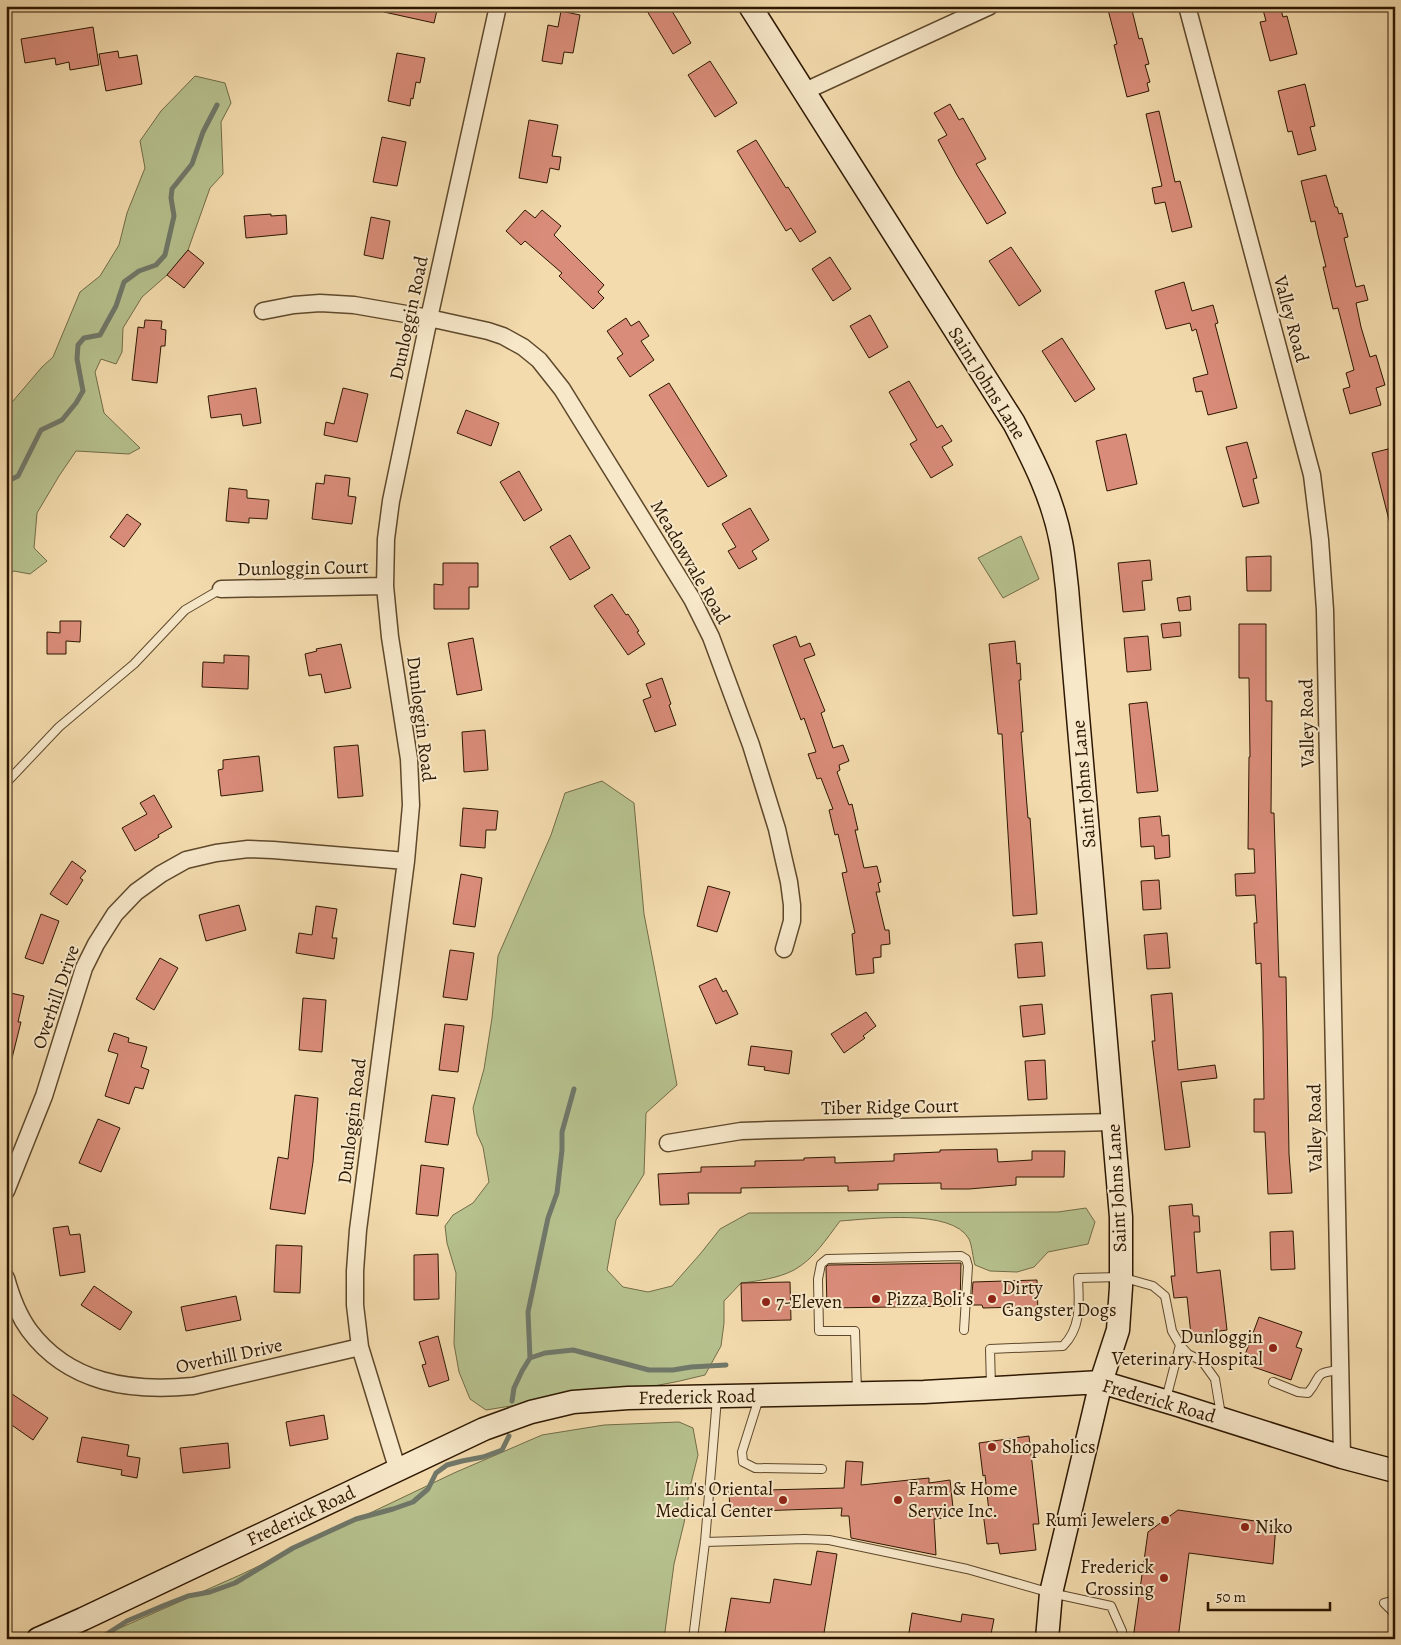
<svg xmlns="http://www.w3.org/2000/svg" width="1401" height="1645" font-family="Alegreya,serif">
  <rect width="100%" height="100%" fill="#f3dbad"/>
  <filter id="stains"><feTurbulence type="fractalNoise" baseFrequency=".004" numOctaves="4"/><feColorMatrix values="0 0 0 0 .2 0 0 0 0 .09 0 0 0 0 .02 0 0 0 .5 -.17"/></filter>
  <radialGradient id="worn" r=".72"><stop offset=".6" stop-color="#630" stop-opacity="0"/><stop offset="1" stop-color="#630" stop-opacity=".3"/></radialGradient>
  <path fill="#b6c18e" stroke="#726c47" d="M 195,76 L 225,83 L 231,103 L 221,122 L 223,174 L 210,188 L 188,250 L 167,275 L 142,297 L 123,328 L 122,352 L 116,364 L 101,359 L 95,372 L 104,413 L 140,448 L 129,454 L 76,451 L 59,476 L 37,513 L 34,548 L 47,561 L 30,574 L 14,571 L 6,576 L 6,405 L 13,401 L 42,367 L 53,357 L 80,292 L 100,276 L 119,245 L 127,213 L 145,168 L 140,141 L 161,111 Z
    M 1021,536 L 1039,579 L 1003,598 L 978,558 Z
    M 602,781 L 634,803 L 644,914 L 677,1085 L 646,1113 L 644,1174 L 616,1220 L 607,1270 L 623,1287 L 648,1292 L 672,1286 L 701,1253 L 720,1229 L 749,1213 L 1058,1212 L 1086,1208 L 1095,1222 L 1088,1244 L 1048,1252 L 1034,1267 L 1017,1272 L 990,1271 L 975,1265 C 973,1259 972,1245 969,1239 C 952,1208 870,1219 840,1221 C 827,1238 814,1259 794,1270 C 779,1278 758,1281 741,1283 L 724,1301 L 724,1323 L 721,1346 L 705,1375 C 633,1394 559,1397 486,1410 L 470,1399 L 459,1372 L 454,1344 L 456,1273 L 447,1243 L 445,1226 L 453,1215 L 473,1203 L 489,1182 L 483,1147 L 477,1134 L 473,1108 L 484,1069 L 492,1018 L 498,956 L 551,835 L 565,793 Z
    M 679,1422 L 693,1428 L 698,1455 L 690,1487 L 684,1523 L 674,1564 L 664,1639 L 95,1639 L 240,1575 L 454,1473 L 542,1435 L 604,1425 Z"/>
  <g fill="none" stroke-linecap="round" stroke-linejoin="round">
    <path stroke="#70786a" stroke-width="5" d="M 6,482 L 18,476 L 41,430 L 62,420 L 76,403 L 83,391 L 77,359 L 78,345 L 84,338 L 100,335 L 116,306 L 124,282 L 139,271 L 156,265 L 165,255 L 174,216 L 171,198 L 172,189 L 192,164 L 203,132 L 217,105
      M 530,1358 L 528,1312 L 548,1218 L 557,1193 L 562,1150 L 562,1132 L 574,1089
      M 512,1401 L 514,1388 L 522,1371 L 530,1358 L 545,1353 L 573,1350 L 649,1370 L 673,1370 L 691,1367 L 726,1365
      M 99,1639 L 127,1621 L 165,1605 L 188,1596 L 210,1592 L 235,1583 L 293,1548 L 356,1519 L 393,1509 L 413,1502 L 428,1489 L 436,1473 L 447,1465 L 462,1461 L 483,1457 L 502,1450 L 509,1436"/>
  </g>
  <path fill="#d98c79" stroke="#2d1700" d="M 385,6 L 438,6 L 434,23 L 384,12 Z
    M 644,6 L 669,6 L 691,43 L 673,54 Z
    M 1107,6 L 1131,6 L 1139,39 L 1142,38 L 1149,64 L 1145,65 L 1150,82 L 1147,83 L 1149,91 L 1127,97 L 1114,45 L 1117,44 Z
    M 1262,6 L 1280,6 L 1283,17 L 1287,16 L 1297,54 L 1270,61 L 1260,22 L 1266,21 Z
    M 561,11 L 580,15 L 573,53 L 564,52 L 562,64 L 542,61 L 548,25 L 558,27 Z
    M 93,27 L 99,65 L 70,70 L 69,62 L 56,65 L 55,58 L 25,63 L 21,39 Z
    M 118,51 L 119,58 L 137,55 L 142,84 L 106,91 L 99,54 Z
    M 397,53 L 425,58 L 420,83 L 416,82 L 413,99 L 411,98 L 410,106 L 388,101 Z
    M 710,61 L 737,103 L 715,117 L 688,75 Z
    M 1305,84 L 1315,126 L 1310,127 L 1316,150 L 1298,155 L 1292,131 L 1288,132 L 1278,91 Z
    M 950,104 L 959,120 L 963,118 L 986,159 L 976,164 L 1006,213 L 987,224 L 957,175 L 938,140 L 947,135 L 934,113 Z
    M 1159,111 L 1175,182 L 1180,181 L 1192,227 L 1172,232 L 1165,202 L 1155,204 L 1152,188 L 1162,186 L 1146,114 Z
    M 529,120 L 558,125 L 552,156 L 561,157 L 559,170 L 550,168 L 547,183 L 519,178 Z
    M 382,137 L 406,142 L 397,186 L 373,182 Z
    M 756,140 L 786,188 L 788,187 L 816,232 L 800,242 L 791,228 L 786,231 L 737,151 Z
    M 1326,175 L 1335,207 L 1337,207 L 1339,214 L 1342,213 L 1348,237 L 1344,238 L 1356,287 L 1364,285 L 1368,300 L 1356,303 L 1361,327 L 1370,357 L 1376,355 L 1385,385 L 1376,388 L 1381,405 L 1350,414 L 1343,389 L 1350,387 L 1346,373 L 1354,370 L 1338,308 L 1333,309 L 1323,267 L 1326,267 L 1318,235 L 1315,221 L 1311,222 L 1301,181 Z
    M 525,210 L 535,218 L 542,210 L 561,226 L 554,235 L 604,285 L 598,292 L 604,298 L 593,309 L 559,276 L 562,273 L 525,241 L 521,245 L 506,231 Z
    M 271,214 L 271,216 L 286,215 L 287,234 L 246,238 L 244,216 Z
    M 371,217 L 390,221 L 383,259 L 364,255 Z
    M 1011,247 L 1041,291 L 1019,306 L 989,261 Z
    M 188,250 L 204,263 L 184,288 L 167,275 Z
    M 830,257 L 851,289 L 833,301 L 812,269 Z
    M 1184,282 L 1192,311 L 1213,305 L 1218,323 L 1215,324 L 1237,408 L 1208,415 L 1202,391 L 1196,392 L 1193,378 L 1208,374 L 1196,329 L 1192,331 L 1190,323 L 1166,329 L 1155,291 Z
    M 870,315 L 888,347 L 869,358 L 850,326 Z
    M 626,318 L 631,326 L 639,321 L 649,336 L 641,341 L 654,360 L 630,377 L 617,358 L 623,354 L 607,331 Z
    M 145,320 L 162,321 L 161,329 L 166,330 L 165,346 L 161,346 L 157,383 L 132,380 L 138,327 L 144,328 Z
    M 1062,338 L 1095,389 L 1075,402 L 1042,351 Z
    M 909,381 L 937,428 L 942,425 L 952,441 L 942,447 L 953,465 L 931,478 L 910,444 L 917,440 L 889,392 Z
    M 669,383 L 727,476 L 708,487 L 649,395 Z
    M 256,388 L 261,423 L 243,426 L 241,414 L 211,418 L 208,396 Z
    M 343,388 L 368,394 L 357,442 L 324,435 L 326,422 L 334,424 Z
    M 466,410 L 499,423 L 491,446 L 457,433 Z
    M 1126,434 L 1137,484 L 1107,491 L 1096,441 Z
    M 1247,442 L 1257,478 L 1253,479 L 1259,503 L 1243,507 L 1226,447 Z
    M 1392,448 L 1395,461 L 1395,523 L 1390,524 L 1372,453 Z
    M 519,471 L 542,510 L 524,521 L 500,482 Z
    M 325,475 L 350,478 L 348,496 L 356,497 L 352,524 L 312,519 L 316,483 L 324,484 Z
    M 229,488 L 247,490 L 247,498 L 269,500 L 267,519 L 249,518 L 249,523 L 226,521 Z
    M 750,508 L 769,540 L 752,551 L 757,559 L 739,569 L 728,551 L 736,547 L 722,524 Z
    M 127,514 L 141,524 L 124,547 L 110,537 Z
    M 570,535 L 590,568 L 570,580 L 550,547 Z
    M 1271,556 L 1271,591 L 1247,591 L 1246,557 Z
    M 1150,560 L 1152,580 L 1142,581 L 1145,610 L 1123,612 L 1118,563 Z
    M 443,563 L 478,563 L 478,587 L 469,587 L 469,609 L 434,609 L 434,584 L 443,585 Z
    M 612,594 L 626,615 L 628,614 L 639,631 L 637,632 L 645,644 L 628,655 L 594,606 Z
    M 1190,596 L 1191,610 L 1179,611 L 1177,598 Z
    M 60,621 L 81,621 L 80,642 L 66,641 L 66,654 L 47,654 L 47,632 L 60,633 Z
    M 1180,622 L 1181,636 L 1163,638 L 1161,624 Z
    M 1239,624 L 1266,624 L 1266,701 L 1272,701 L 1271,813 L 1274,813 L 1279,977 L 1286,977 L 1289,1154 L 1292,1193 L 1268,1194 L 1265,1132 L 1254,1132 L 1254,1099 L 1264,1099 L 1263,1029 L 1261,963 L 1256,964 L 1254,923 L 1257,923 L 1255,895 L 1236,896 L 1235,874 L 1255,873 L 1254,849 L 1248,849 L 1249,757 L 1250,757 L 1249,678 L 1239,678 Z
    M 796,636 L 800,647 L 810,643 L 815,655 L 804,659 L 825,711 L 821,713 L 833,748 L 843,745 L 849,761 L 839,765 L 840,770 L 837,772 L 849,805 L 852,804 L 858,830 L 855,830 L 864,868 L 877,866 L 881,882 L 878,883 L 880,892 L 876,892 L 885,930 L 889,930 L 890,944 L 881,945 L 881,957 L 873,958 L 874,973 L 856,975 L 852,934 L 855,933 L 842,873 L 847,872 L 838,834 L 835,835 L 829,810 L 833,809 L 821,778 L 817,779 L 808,754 L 816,752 L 804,718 L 801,720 L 773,645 Z
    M 1148,636 L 1151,670 L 1127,672 L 1124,638 Z
    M 473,638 L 482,690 L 457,695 L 448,643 Z
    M 1015,641 L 1017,664 L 1020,663 L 1021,680 L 1019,680 L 1023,732 L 1021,732 L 1028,818 L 1030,818 L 1037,914 L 1013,916 L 1002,734 L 998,734 L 989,644 Z
    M 341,644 L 351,688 L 325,693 L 321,674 L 309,676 L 305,654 L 317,651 L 316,649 Z
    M 224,655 L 249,656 L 248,689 L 202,687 L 203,662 L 224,663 Z
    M 662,678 L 671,704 L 669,705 L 676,725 L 655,732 L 643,700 L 651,697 L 646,684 Z
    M 1147,702 L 1158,791 L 1137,793 L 1129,704 Z
    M 485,730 L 488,770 L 464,772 L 462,732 Z
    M 358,745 L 363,796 L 338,798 L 334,747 Z
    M 259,756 L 263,791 L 221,796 L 218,770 L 223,769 L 223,760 Z
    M 154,795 L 172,827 L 158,835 L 159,837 L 135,851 L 122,828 L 147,814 L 140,803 Z
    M 463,808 L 498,811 L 496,830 L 486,830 L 485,848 L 460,846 Z
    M 1160,816 L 1162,836 L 1169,835 L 1170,857 L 1155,859 L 1154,846 L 1141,847 L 1139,818 Z
    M 72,861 L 86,871 L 80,878 L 83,880 L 67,905 L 50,894 Z
    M 461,874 L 482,878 L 475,927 L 453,924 Z
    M 1159,880 L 1161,909 L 1143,910 L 1141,881 Z
    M 708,886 L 730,892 L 717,932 L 697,926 Z
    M 239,905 L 246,930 L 206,941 L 199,915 Z
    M 316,906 L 337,909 L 332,938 L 337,938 L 334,959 L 296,953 L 299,933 L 312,935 Z
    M 41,914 L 59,921 L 43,964 L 25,958 Z
    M 1167,933 L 1170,968 L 1147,969 L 1144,935 Z
    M 1042,942 L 1045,976 L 1018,978 L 1015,944 Z
    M 450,950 L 474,953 L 467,1000 L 443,997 Z
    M 160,958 L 178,968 L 154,1010 L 136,999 Z
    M 716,978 L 723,992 L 726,990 L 738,1014 L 716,1024 L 699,986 Z
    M 6,992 L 24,996 L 18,1022 L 21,1022 L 11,1062 L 6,1062 Z
    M 1172,993 L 1178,1070 L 1215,1065 L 1217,1078 L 1181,1082 L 1190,1147 L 1165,1150 L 1152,1041 L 1155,1041 L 1151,995 Z
    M 303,998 L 326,1000 L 322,1052 L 299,1050 Z
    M 1042,1004 L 1045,1034 L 1023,1037 L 1020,1006 Z
    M 866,1012 L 876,1026 L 863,1036 L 865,1038 L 844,1053 L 831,1034 Z
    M 445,1024 L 464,1026 L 458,1072 L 439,1070 Z
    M 114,1033 L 129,1038 L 128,1042 L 147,1047 L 141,1067 L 149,1070 L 143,1089 L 135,1087 L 129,1104 L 105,1096 L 118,1054 L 108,1051 Z
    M 751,1046 L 792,1051 L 789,1074 L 764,1070 L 765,1067 L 748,1065 Z
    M 1045,1060 L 1047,1099 L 1028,1100 L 1025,1061 Z
    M 295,1095 L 318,1098 L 313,1162 L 305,1214 L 270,1209 L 278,1157 L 288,1159 Z
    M 432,1095 L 455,1098 L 448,1145 L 425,1142 Z
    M 98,1119 L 120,1128 L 101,1172 L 79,1163 Z
    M 997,1149 L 998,1162 L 1032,1160 L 1032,1151 L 1065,1151 L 1064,1177 L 1016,1177 L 1016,1185 L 969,1189 L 941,1189 L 941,1183 L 878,1184 L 878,1190 L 848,1191 L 848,1186 L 741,1188 L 741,1193 L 688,1193 L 689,1204 L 660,1205 L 658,1174 L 701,1172 L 701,1167 L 755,1166 L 755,1161 L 804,1160 L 804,1158 L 835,1157 L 835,1163 L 894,1161 L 894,1154 L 940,1152 L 940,1150 Z
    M 421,1165 L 444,1168 L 438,1216 L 416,1214 Z
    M 1192,1204 L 1193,1216 L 1199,1216 L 1200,1232 L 1194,1232 L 1197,1273 L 1220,1270 L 1227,1330 L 1191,1335 L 1187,1297 L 1174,1298 L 1171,1276 L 1175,1276 L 1169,1206 Z
    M 68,1226 L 70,1235 L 80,1234 L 85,1272 L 60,1276 L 53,1228 Z
    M 1293,1231 L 1295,1269 L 1271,1270 L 1270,1232 Z
    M 276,1245 L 302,1246 L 300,1293 L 274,1292 Z
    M 438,1254 L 439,1299 L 414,1300 L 414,1255 Z
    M 961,1263 L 960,1306 L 827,1308 L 826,1267 L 828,1265 Z
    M 1037,1280 L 1038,1314 L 1018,1314 L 1018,1307 L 983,1308 L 982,1305 L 971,1305 L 973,1282 Z
    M 790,1282 L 791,1320 L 742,1321 L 741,1283 Z
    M 94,1286 L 132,1312 L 120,1330 L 81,1305 Z
    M 236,1296 L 241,1320 L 186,1331 L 181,1307 Z
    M 1259,1317 L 1302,1332 L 1296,1347 L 1302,1349 L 1291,1380 L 1242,1363 Z
    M 438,1336 L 449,1380 L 429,1387 L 422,1365 L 426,1364 L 419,1342 Z
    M 6,1390 L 48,1418 L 33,1440 L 6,1421 Z
    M 324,1415 L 328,1439 L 290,1446 L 286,1422 Z
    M 1029,1436 L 1039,1524 L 1033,1524 L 1036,1550 L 1000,1554 L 998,1543 L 987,1544 L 983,1512 L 989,1512 L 985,1475 L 983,1476 L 979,1443 Z
    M 82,1437 L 129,1445 L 127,1456 L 140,1458 L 137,1478 L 121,1475 L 122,1470 L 77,1462 Z
    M 228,1443 L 230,1468 L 183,1473 L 180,1448 Z
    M 846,1461 L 863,1462 L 861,1485 L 929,1478 L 929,1483 L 950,1480 L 954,1517 L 934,1519 L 936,1555 L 851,1538 L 849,1516 L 841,1516 L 842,1508 L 730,1512 L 729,1491 L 844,1488 Z
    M 1178,1510 L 1276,1524 L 1273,1564 L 1189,1553 L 1178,1639 L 1133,1639 L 1148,1532 Z
    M 817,1551 L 837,1554 L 823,1639 L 724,1639 L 731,1598 L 770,1603 L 774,1579 L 811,1585 Z
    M 912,1613 L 961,1622 L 962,1614 L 994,1619 L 990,1639 L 908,1639 Z"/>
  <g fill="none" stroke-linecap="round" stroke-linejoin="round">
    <g stroke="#5e482b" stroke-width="10">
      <path id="lane" d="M 6,783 L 59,727 L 134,664 L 185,610 L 221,589
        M 1273,1382 L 1298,1392 L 1308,1393 C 1323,1375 1312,1373 1340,1370
        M 991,1387 L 990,1349 L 1063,1346 C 1082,1327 1079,1302 1078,1278 L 1121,1277 L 1153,1286 L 1165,1296 L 1172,1331 L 1180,1345 L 1188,1354 L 1202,1361 L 1215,1379 L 1221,1415
        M 857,1391 L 855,1331 L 819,1331 L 818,1279 L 821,1264 L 827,1259 L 961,1256 L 966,1259 L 968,1266 L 964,1330
        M 759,1398 L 742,1452 L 743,1462 L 755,1468 L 822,1469
        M 1166,1399 L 1180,1345
        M 705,1542 L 805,1539 L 829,1540 L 967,1569 L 1051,1593 L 1111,1606 L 1122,1631 L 1122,1639
        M 1395,1600 L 1384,1603 L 1395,1614
        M 693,1639 L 705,1542 L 717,1398"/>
    </g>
    <g stroke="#5e482b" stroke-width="19">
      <path id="street" d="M 1187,6 L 1312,475 L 1320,540 L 1325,610 L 1342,1457
        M 803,92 L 990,6
        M 263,311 L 294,305 L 320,303 L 354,305 L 429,318 L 488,331 L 503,336 L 523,347 L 539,360 L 562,389 L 692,599 L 711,637 L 751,745 L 777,829 L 783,856 L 789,882 L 792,905 L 792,921 L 784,949
        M 221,589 L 385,586
        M 668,1143 L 741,1131 L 768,1130 L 1114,1122
        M 6,1191 L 44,1096 L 84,968 L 96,944 L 115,914 L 136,892 L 161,874 L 186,860 L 216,853 L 248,849 L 273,850 L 406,861
        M 6,1278 C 11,1296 18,1315 29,1330 C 69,1384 131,1392 193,1386 L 360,1347
        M 398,1471 L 360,1347 L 355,1305 L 355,1271 L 358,1230 L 406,861 L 411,805 L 409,759 L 390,637 L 385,586 L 386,539 L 391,501 L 429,318 L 498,6"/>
    </g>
    <g stroke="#2d1700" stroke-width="25">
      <path id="secondary" d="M 750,6 L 1014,423 C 1034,461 1053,499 1061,542 C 1064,557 1065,572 1067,588 L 1121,1217 L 1121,1287 L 1118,1330 L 1101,1382 L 1051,1593 L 1047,1639
        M 38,1639 L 83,1619 L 484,1429 L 531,1412 L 573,1402 L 628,1398 L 924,1392 L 1101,1382 L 1178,1405 L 1342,1457 L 1395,1471"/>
    </g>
    <use href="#lane" stroke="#f7e8ca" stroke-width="8"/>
    <use href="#street" stroke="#f7e8ca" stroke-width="16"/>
    <use href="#secondary" stroke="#f7e8ca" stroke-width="22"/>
  </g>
  <g fill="#8f2418" stroke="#f7e8ca" stroke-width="2">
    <circle cx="876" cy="1299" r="5"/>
    <circle cx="992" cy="1299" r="5"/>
    <circle cx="766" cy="1302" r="5"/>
    <circle cx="1273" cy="1348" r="5"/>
    <circle cx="992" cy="1447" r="5"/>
    <circle cx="783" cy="1500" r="5"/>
    <circle cx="898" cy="1500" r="5"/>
    <circle cx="1165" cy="1520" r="5"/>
    <circle cx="1245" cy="1527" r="5"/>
    <circle cx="1164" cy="1578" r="5"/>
  </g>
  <g text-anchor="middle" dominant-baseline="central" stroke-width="4" stroke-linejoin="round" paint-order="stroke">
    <g font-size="19" fill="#2d1700" stroke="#f7e8ca">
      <text transform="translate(409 318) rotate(-78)">Dunloggin Road</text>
      <text transform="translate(1291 319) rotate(75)">Valley Road</text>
      <text transform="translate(987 383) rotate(58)">Saint Johns Lane</text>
      <text transform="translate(690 562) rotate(60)">Meadowvale Road</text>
      <text transform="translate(303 568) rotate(-1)">Dunloggin Court</text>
      <text transform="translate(421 719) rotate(83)">Dunloggin Road</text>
      <text transform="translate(1307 723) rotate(-91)">Valley Road</text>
      <text transform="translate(1084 784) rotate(-95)">Saint Johns Lane</text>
      <text transform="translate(56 997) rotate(-71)">Overhill Drive</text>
      <text transform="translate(890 1107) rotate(-1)">Tiber Ridge Court</text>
      <text transform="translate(352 1121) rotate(-83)">Dunloggin Road</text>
      <text transform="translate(1315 1128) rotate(-91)">Valley Road</text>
      <text transform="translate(1117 1188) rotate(-93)">Saint Johns Lane</text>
      <text transform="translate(229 1356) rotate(-12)">Overhill Drive</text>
      <text transform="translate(697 1397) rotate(-1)">Frederick Road</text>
      <text transform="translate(1159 1401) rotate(16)">Frederick Road</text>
      <text transform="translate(301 1516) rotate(-25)">Frederick Road</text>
    </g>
    <g font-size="19" fill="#2d1700" stroke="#f7e8ca" text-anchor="start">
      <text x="1002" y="1288">Dirty<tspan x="1002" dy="22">Gangster Dogs</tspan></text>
      <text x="886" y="1299">Pizza Boli's</text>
      <text x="776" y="1302">7-Eleven</text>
      <text x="1263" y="1337" text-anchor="end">Dunloggin<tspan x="1263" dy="22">Veterinary Hospital</tspan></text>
      <text x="1002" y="1447">Shopaholics</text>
      <text x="773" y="1489" text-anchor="end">Lim's Oriental<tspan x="773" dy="22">Medical Center</tspan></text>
      <text x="908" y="1489">Farm &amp; Home<tspan x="908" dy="22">Service Inc.</tspan></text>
      <text x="1155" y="1520" text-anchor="end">Rumi Jewelers</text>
      <text x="1255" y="1527">Niko</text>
      <text x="1154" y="1567" text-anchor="end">Frederick<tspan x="1154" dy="22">Crossing</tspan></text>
    </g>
  </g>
  <rect width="1401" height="1645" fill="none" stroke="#f3dbad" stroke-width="25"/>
  <rect x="8" y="8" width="1386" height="1630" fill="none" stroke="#2d1700" stroke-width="2.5"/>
  <rect x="12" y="12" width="1376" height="1620" fill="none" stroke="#2d1700"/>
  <path d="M1208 1602v8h122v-8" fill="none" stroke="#2d1700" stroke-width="2.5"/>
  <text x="1216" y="1602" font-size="15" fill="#2d1700" stroke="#f7e8ca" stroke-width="4" paint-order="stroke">50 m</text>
  <rect width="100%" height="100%" filter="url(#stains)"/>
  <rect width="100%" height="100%" fill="url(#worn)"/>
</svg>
